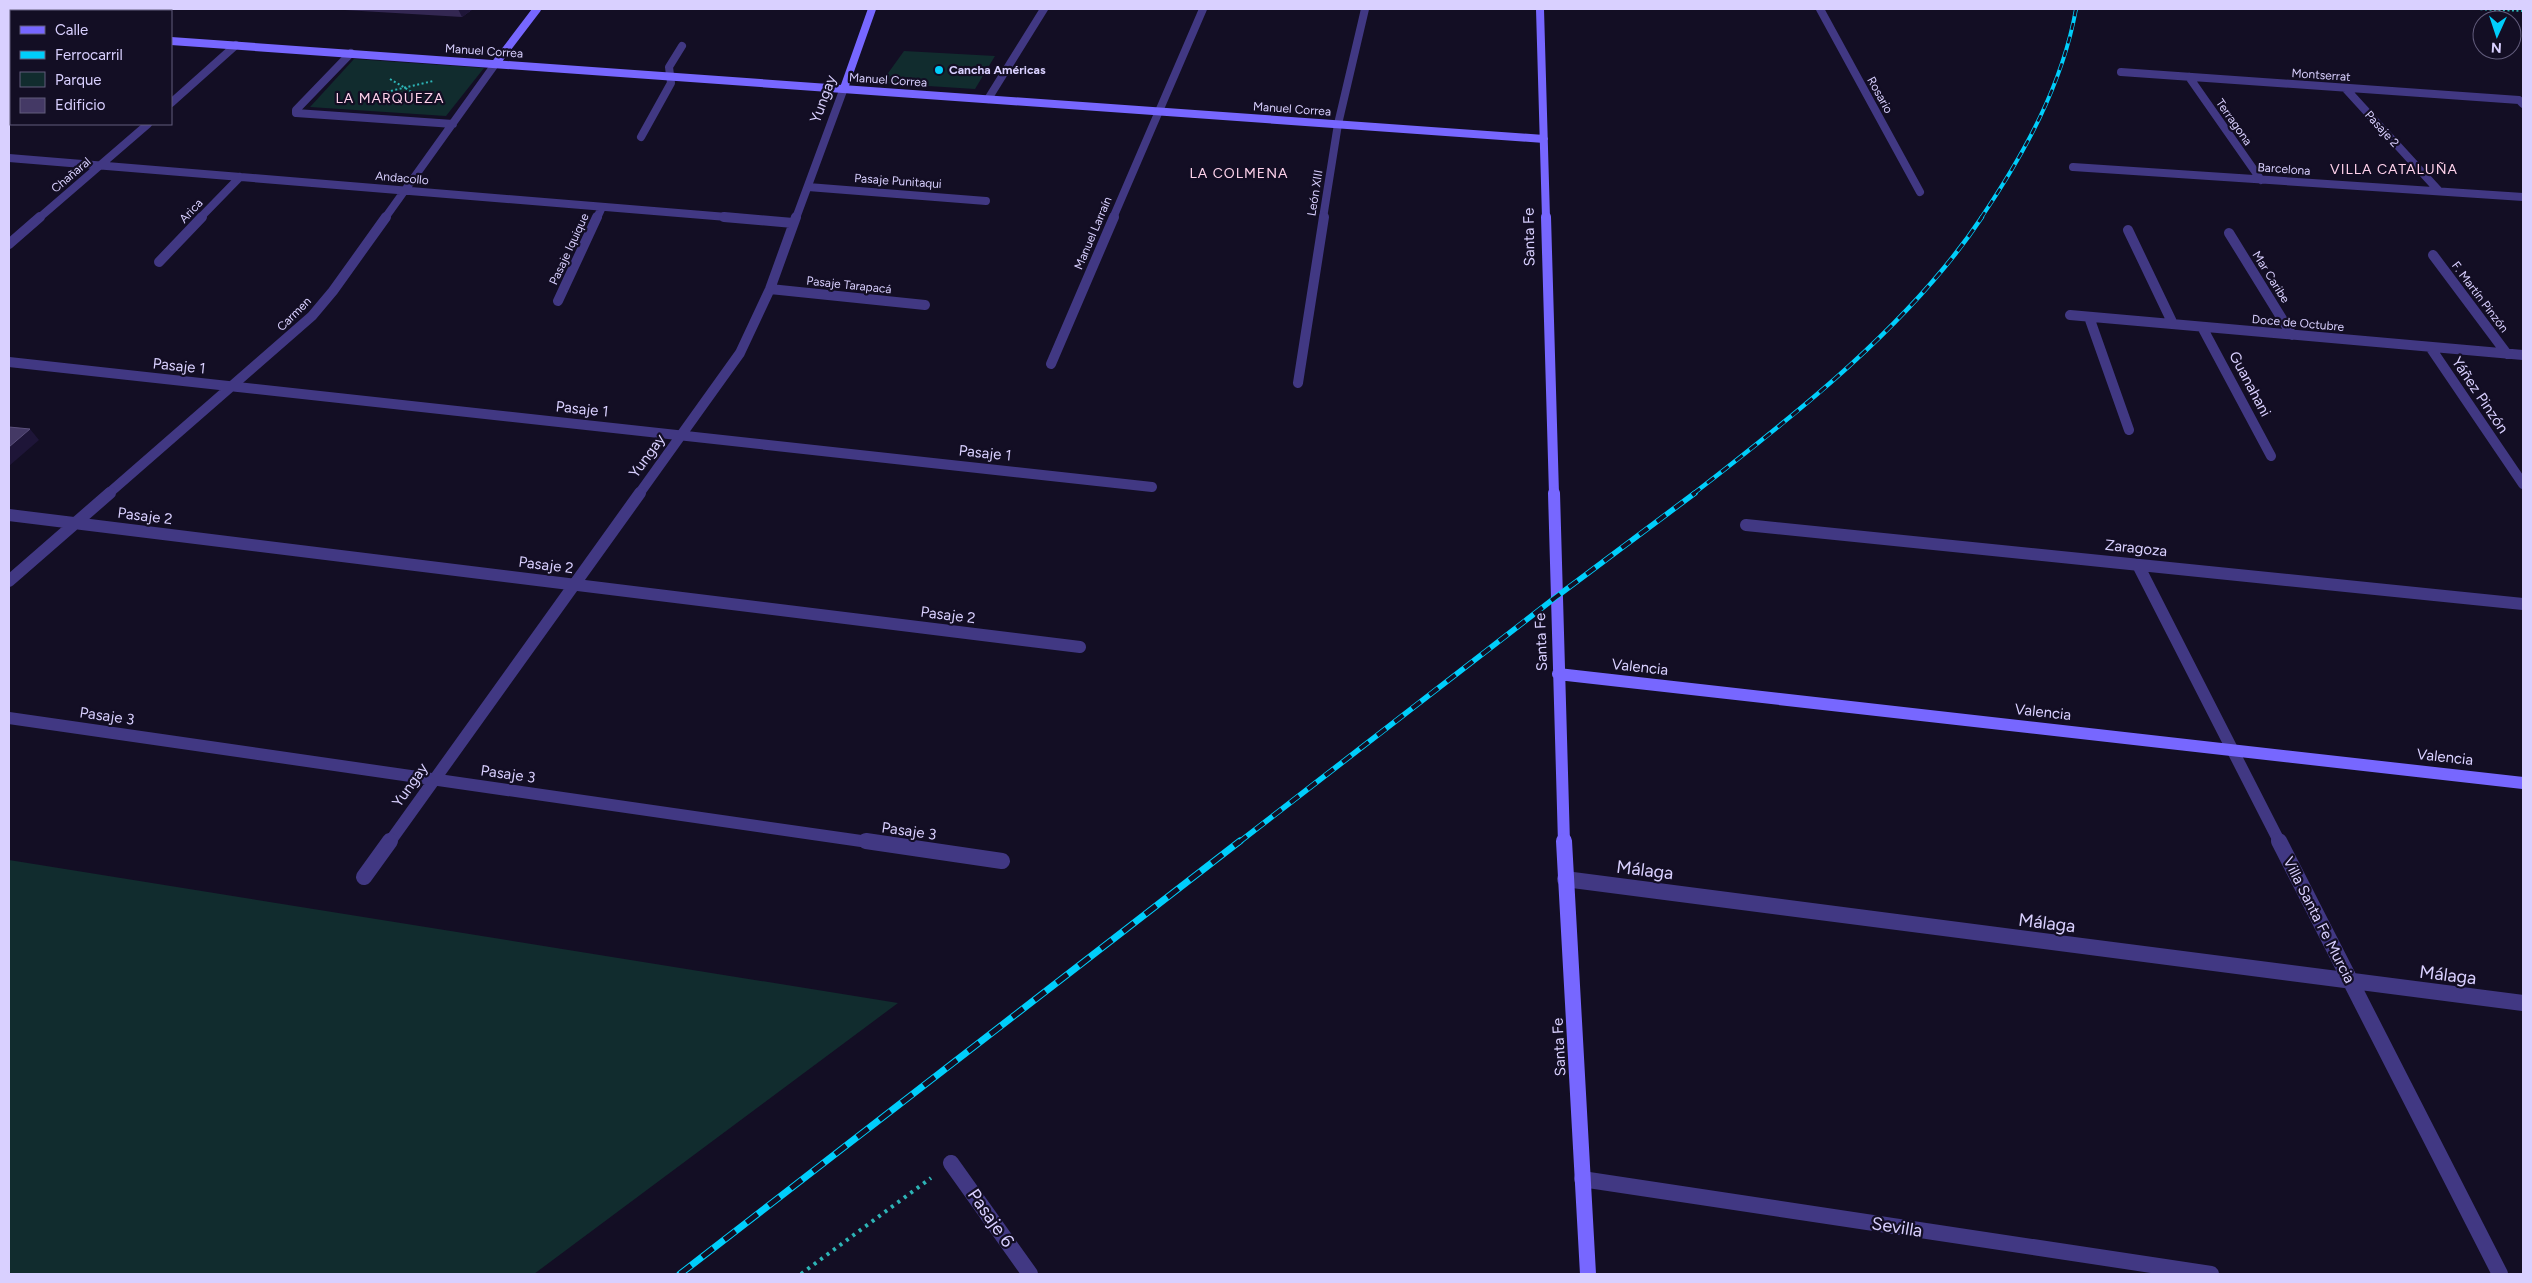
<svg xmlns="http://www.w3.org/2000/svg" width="2532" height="1283" font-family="Figtree,sans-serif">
  <rect width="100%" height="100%" fill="#130e24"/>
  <path fill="#112c2e" d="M 904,51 L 995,56 L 975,89 L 881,83 Z
    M 354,59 L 484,68 L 446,116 L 310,107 Z
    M 9,860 L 898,1003 L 534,1274 L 9,1274 Z"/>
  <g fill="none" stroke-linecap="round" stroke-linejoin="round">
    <path stroke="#2db4b6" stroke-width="2" stroke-dasharray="2 2.5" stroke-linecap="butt" d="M 2476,9 L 2523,11
      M 390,79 L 427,101
      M 369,96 L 433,81"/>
    <path stroke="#2db4b6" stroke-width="4" stroke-dasharray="3 5" stroke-linecap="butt" d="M 801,1274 L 931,1178"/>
    <path stroke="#413883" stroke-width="8" d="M 1820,9 L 1920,192
      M 120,11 L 124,9
      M 351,53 L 296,110 L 296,113 L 453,124
      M 2121,72 L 2519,100 L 2523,104
      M 9,74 L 11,72
      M 2189,77 L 2261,180
      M 2345,88 L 2439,191
      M 988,99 L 1044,9
      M 171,103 L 236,45
      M 641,137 L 671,83 L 669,67 L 682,46
      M 9,158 L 739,218
      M 2073,167 L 2523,197
      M 808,187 L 986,201
      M 39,218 L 148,124
      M 200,218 L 240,177
      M 385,218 L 496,63
      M 597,218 L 602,207
      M 796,218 L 844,88
      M 1113,218 L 1203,9
      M 1323,218 L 1338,124 L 1365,9"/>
    <path stroke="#413883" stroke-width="10" d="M 724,217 L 793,223
      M 2128,230 L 2173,324
      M 2229,233 L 2292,335
      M 9,244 L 40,217
      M 2433,255 L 2507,354
      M 159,262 L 202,217
      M 770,289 L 925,305
      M 558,301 L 597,217
      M 2070,315 L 2523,355
      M 2089,317 L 2129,430
      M 2202,327 L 2271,456
      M 2430,347 L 2523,484
      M 9,362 L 1152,487
      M 1051,364 L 1114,217
      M 1298,383 L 1324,217
      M 108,494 L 312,316 L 333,291 L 386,217
      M 639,494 L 740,353 L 770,289 L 796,217"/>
    <path stroke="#413883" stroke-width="12" d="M 9,515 L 1080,647
      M 1746,525 L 2523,604
      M 2138,565 L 2280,843
      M 9,581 L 110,493
      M 9,718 L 875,843
      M 389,843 L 640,493"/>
    <path stroke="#413883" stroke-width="16" d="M 866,841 L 1002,861
      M 2279,841 L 2500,1274
      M 364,877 L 390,841
      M 1565,879 L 2523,1003
      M 951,1163 L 1030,1274
      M 1582,1179 L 2211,1274"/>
    <path stroke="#7767ff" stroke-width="8" d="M 1540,9 L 1546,218
      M 9,29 L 11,30
      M 171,41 L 1544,139
      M 496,63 L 537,9
      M 844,88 L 872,9"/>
    <path stroke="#7767ff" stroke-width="10" d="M 1546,217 L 1554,494"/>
    <path stroke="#7767ff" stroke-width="12" d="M 1554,493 L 1564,843
      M 1558,674 L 2523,783"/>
    <path stroke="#7767ff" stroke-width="16" d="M 1564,841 L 1588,1274"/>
    <g stroke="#00cefb" stroke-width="4">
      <path id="rail-far3" d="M 1981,218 C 2024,154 2062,86 2076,9"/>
    </g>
    <g stroke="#00cefb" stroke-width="4.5">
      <path id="rail-far2" d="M 1693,494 C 1794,416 1911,324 1982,217"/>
    </g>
    <g stroke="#00cefb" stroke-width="5.5">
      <path id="rail-far1" d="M 1238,843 L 1556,597 L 1695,493"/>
    </g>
    <g stroke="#00cefb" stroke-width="7">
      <path id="rail" d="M 680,1274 L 1240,841"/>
    </g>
    <use href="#rail-far3" stroke="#130e24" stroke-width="2.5" stroke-dasharray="7" stroke-linecap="butt"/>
    <use href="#rail-far2" stroke="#130e24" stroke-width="3" stroke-dasharray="9" stroke-linecap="butt"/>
    <use href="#rail-far1" stroke="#130e24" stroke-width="4" stroke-dasharray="11" stroke-linecap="butt"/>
    <use href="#rail" stroke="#130e24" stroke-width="5" stroke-dasharray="14" stroke-linecap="butt"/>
  </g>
  <path fill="#332752" d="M 328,9 L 473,9 L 462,17 Z"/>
  <path fill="#1e1538" d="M 458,9 L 473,9 L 462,17 Z
    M 30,429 L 39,440 L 9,466 L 9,447 Z"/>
  <path fill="#443965" stroke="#5c517d" d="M 9,427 L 30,429 L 9,447 Z"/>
  <circle fill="#00cefb" stroke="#130e24" stroke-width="2" cx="939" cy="70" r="5"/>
  <g text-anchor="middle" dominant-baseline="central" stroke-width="4.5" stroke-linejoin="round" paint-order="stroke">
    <g font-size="12" fill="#d9d0ff" stroke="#130e24">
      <text transform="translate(484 51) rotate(4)">Manuel Correa</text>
      <text transform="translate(2321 75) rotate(4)">Montserrat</text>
      <text transform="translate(888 80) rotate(4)">Manuel Correa</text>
      <text transform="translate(1880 95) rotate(61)">Rosario</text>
      <text transform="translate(1292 109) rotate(4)">Manuel Correa</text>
      <text transform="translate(2234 122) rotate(55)">Terragona</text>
      <text transform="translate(2382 129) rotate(48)">Pasaje 2</text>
      <text transform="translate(2284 169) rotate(4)">Barcelona</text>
      <text transform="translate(71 175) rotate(-40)">Chañaral</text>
      <text transform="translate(402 178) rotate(5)">Andacollo</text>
      <text transform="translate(898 181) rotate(4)">Pasaje Punitaqui</text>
      <text transform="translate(1315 193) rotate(-81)">León XIII</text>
      <text transform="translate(191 211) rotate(-47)">Arica</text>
      <text transform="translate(1093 233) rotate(-67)">Manuel Larraín</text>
      <text transform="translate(569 249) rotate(-65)">Pasaje Iquique</text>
      <text transform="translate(2271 277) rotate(58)">Mar Caribe</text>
      <text transform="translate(849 285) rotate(6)">Pasaje Tarapacá</text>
      <text transform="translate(2480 297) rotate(53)">F. Martín Pinzón</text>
      <text transform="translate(294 314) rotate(-45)">Carmen</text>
      <text transform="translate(2298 323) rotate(5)">Doce de Octubre</text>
    </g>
    <g font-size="12" font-weight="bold" fill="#d9d0ff" stroke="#130e24" text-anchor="start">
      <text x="949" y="70">Cancha Américas</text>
    </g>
    <g font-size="14" letter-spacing="1" fill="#ffd2eb" stroke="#130e24">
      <text x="390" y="98">LA MARQUEZA</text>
      <text x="2394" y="169">VILLA CATALUÑA</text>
      <text x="1239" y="173">LA COLMENA</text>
    </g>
    <g font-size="15" fill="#d9d0ff" stroke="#130e24">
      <text transform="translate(823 99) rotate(-70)">Yungay</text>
      <text transform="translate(1529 237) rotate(-91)">Santa Fe</text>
      <text transform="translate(179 366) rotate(6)">Pasaje 1</text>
      <text transform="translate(2250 384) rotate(62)">Guanahani</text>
      <text transform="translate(2480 395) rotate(56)">Yáñez Pinzón</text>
      <text transform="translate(582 409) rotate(6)">Pasaje 1</text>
      <text transform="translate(985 453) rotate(6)">Pasaje 1</text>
      <text transform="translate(647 456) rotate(-54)">Yungay</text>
      <text transform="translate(145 516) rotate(7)">Pasaje 2</text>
      <text transform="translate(2136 548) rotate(6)">Zaragoza</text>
      <text transform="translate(546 565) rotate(7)">Pasaje 2</text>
      <text transform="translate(948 615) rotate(7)">Pasaje 2</text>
      <text transform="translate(1541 642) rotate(-92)">Santa Fe</text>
      <text transform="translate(1640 667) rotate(6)">Valencia</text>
      <text transform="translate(2043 712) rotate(6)">Valencia</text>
      <text transform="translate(107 716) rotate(8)">Pasaje 3</text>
      <text transform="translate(2445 757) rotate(6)">Valencia</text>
      <text transform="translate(508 774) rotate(8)">Pasaje 3</text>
      <text transform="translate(410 785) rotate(-55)">Yungay</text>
      <text transform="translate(909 831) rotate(8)">Pasaje 3</text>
      <text transform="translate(2319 920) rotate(63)">Villa Santa Fe Murcia</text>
      <text transform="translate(1559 1047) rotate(-93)">Santa Fe</text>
    </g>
    <g font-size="18" fill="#d9d0ff" stroke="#130e24">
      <text transform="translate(1645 870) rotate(7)">Málaga</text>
      <text transform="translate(2047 923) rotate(7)">Málaga</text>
      <text transform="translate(2448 975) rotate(7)">Málaga</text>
      <text transform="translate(991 1218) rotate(55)">Pasaje 6</text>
      <text transform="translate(1897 1227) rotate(9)">Sevilla</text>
    </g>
  </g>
  <rect width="2532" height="1283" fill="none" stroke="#d9d0ff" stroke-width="20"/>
  <rect x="10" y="10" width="162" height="115" fill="#130e24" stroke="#625c7c"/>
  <rect x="20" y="26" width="25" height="8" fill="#7767ff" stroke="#625c7c"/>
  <text x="55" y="35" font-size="15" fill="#d9d0ff">Calle</text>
  <rect x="20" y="51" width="25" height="8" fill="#00cefb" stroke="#625c7c"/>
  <text x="55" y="60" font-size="15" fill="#d9d0ff">Ferrocarril</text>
  <rect x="20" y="72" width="25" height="15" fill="#112c2e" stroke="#625c7c"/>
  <text x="55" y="85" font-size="15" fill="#d9d0ff">Parque</text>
  <rect x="20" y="98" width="25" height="15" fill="#443965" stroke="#625c7c"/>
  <text x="55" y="110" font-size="15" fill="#d9d0ff">Edificio</text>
  <g transform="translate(2497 35) rotate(183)"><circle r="24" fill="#130e24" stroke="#625c7c"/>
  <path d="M0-4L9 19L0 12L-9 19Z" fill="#00cefb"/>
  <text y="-8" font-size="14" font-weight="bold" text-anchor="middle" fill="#d9d0ff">N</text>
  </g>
</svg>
